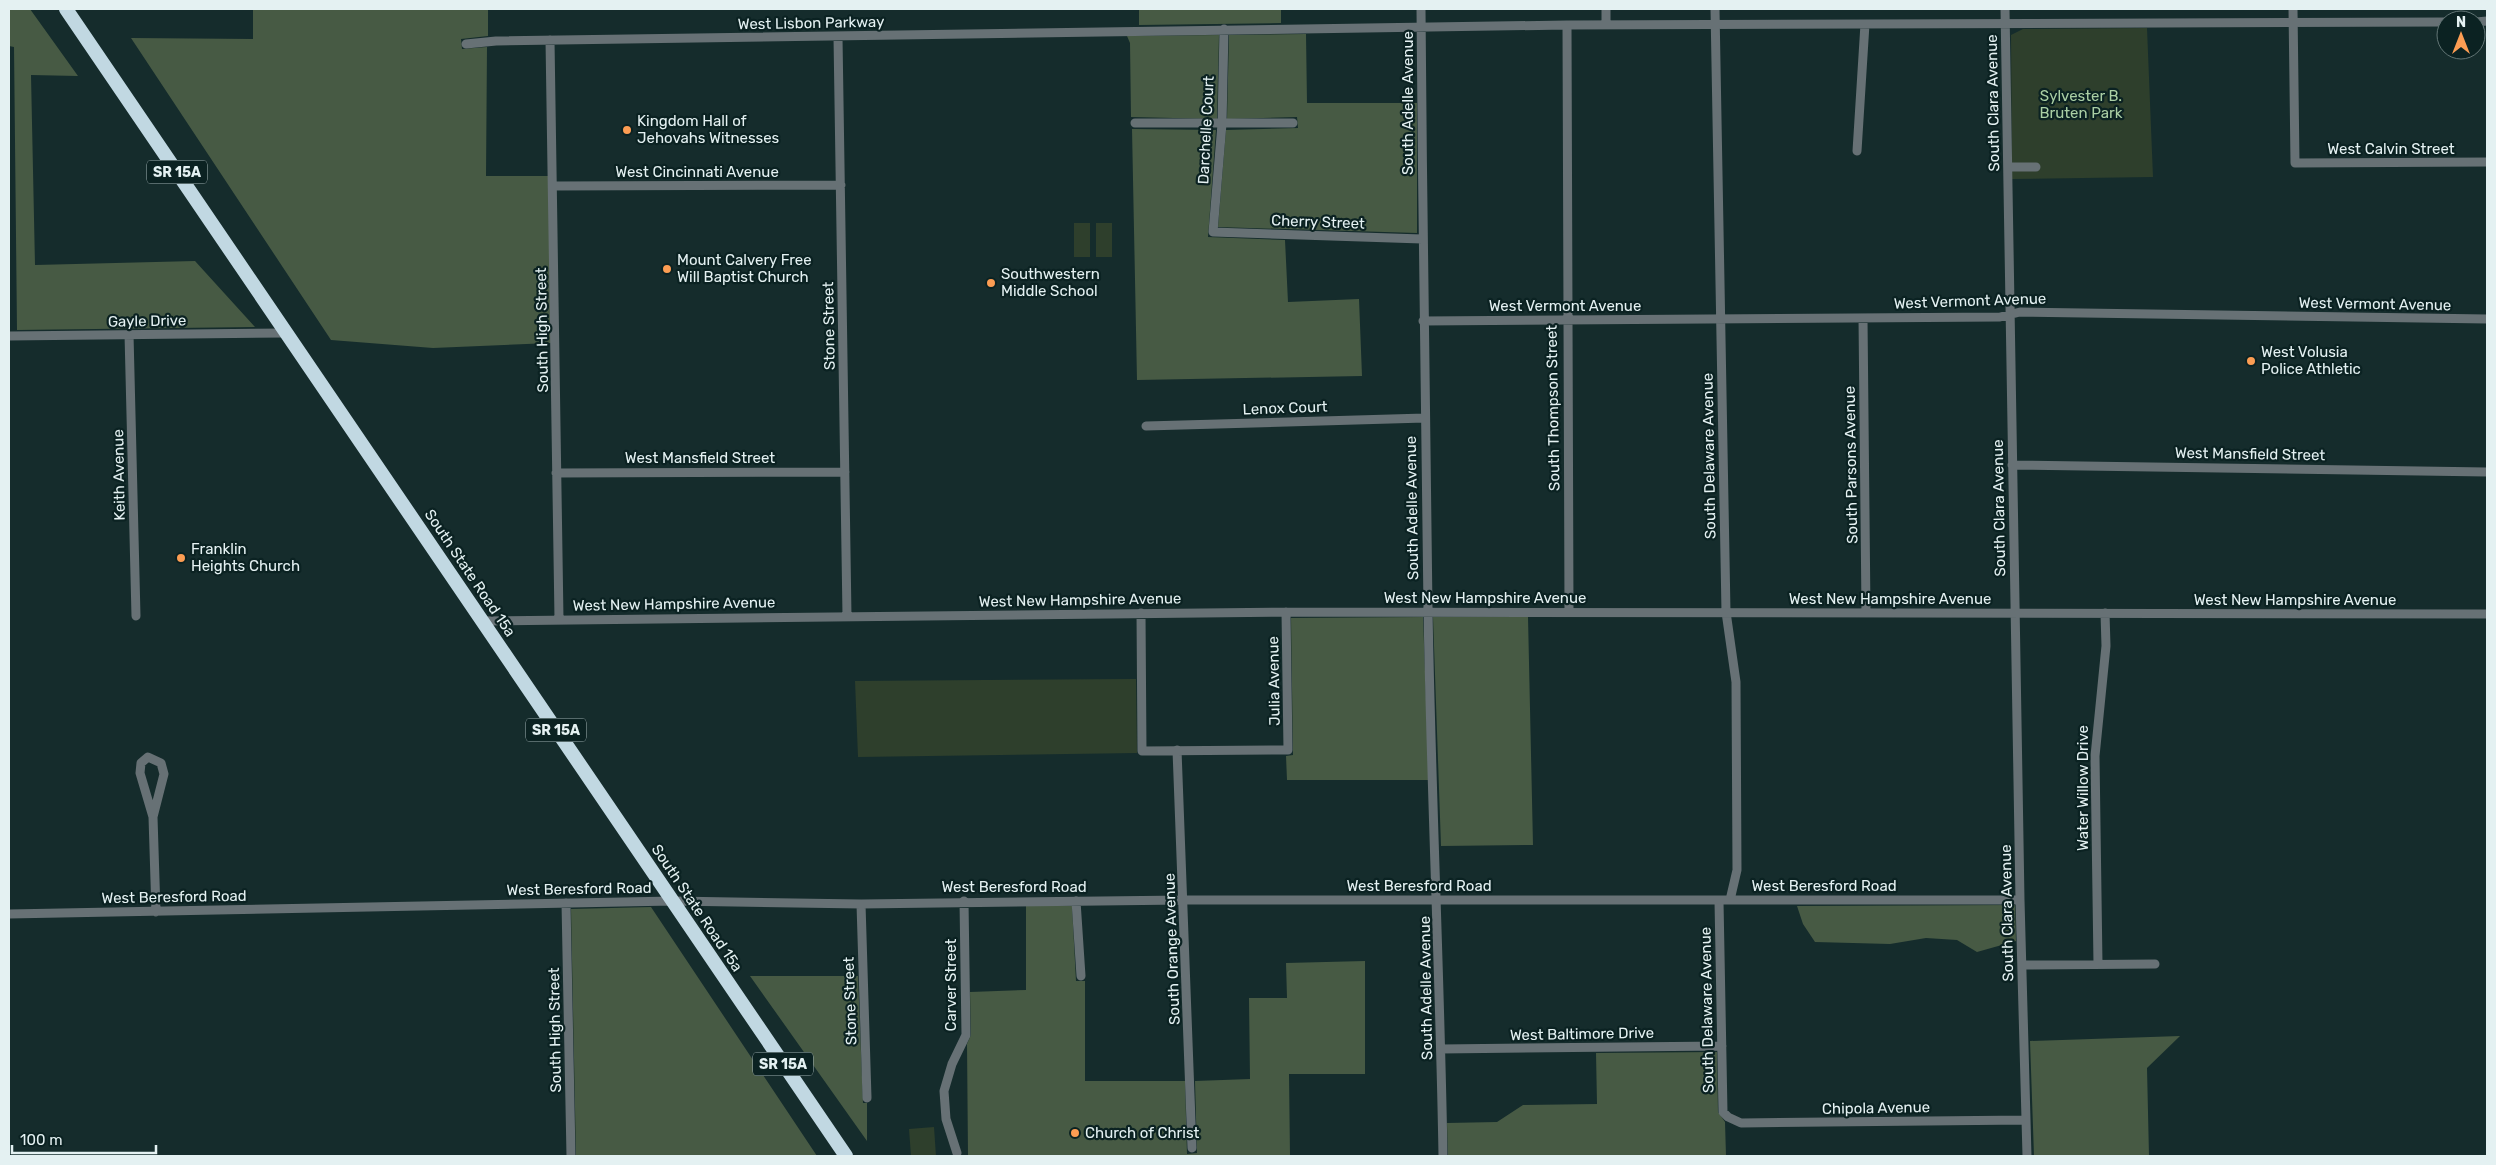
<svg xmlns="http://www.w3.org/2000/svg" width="2496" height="1165" font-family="Rubik,sans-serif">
  <rect width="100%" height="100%" fill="#152c2c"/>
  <path fill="#2e3f2c" d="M 2147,28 L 2153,177 L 2012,179 L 2011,35 L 2023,29 Z
    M 1074,223 L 1090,223 L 1090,257 L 1074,257 Z
    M 1096,223 L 1112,223 L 1112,257 L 1096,257 Z
    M 1136,679 L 1137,753 L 858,757 L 855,681 Z
    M 934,1127 L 936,1156 L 911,1156 L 909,1129 Z"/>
  <path fill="#475a44" d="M 9,9 L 30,9 L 78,76 L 31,75 L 35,265 L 195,261 L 255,327 L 17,330 L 14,47 L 9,46 Z
    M 253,9 L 488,9 L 488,36 L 461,39 L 462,49 L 487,47 L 486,176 L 549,176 L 551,343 L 433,348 L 331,340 L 131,38 L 253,39 Z
    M 1139,9 L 1281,9 L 1281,23 L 1139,25 Z
    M 1306,34 L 1307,103 L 1417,103 L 1417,233 L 1218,227 L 1226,130 L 1298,128 L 1297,117 L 1227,119 L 1229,35 Z
    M 1219,35 L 1217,119 L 1131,117 L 1130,43 L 1127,36 Z
    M 1132,129 L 1216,130 L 1208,237 L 1285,240 L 1288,302 L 1359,299 L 1362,376 L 1137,380 Z
    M 1423,617 L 1429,780 L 1287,780 L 1286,756 L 1293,755 L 1291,618 Z
    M 1433,617 L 1528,617 L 1533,845 L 1441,846 Z
    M 2015,905 L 2016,941 L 1977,952 L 1957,940 L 1926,938 L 1890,944 L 1815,942 L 1803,924 L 1797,906 Z
    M 1026,906 L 1072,906 L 1076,981 L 1085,981 L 1085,1081 L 1185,1081 L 1187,1154 L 1197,1153 L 1195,1081 L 1250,1079 L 1249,998 L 1287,998 L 1286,963 L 1365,961 L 1365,1074 L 1289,1074 L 1290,1156 L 968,1156 L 967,1044 L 971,1035 L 970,992 L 1026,990 Z
    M 651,907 L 817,1156 L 576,1156 L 571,909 Z
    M 750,976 L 858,976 L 863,1103 L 867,1103 L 867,1141 Z
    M 2180,1036 L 2147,1068 L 2149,1156 L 2034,1156 L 2030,1041 Z
    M 1717,1052 L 1718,1112 L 1725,1122 L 1726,1156 L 1448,1156 L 1447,1123 L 1497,1122 L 1523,1105 L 1597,1104 L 1596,1053 Z"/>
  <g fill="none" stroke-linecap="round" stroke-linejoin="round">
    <path stroke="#677175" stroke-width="9" d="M 1421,9 C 1423,209 1424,409 1428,609 C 1431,791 1440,974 1443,1156
      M 1606,9 L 1606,25
      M 1715,9 L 1726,612 L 1736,682 L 1737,870 L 1730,900
      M 2005,9 L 2020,900 L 2027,1156
      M 2293,9 L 2295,163 L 2487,162
      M 2476,22 L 2487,21
      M 1567,25 L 1569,612
      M 1224,29 L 1222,124 L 1213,232 L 1422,239
      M 838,37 L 847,616
      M 550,40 L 559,619
      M 466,44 L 496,41 L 1567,25 L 2446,22
      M 1135,123 L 1293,123
      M 1857,151 L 1865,24
      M 2008,167 L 2036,167
      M 554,186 L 841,185
      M 1863,318 L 1866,612
      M 1423,321 L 2000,317 L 2020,312 L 2487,319
      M 129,334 L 136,616
      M 9,336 L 286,333
      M 1146,426 L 1425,418
      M 2012,465 L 2487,472
      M 556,473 L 845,472
      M 1141,613 L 1142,751 L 1288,750 L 1286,612
      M 482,621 L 1286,612 L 2487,614
      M 1177,750 L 1192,1148
      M 153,817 L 164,774 L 161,763 L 148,757 L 141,763 L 140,773 L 153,817 L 156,912
      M 1076,901 L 1081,976
      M 1719,901 L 1723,1112 L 1728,1117 L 1741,1123 L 2026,1120
      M 566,903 L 571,1156
      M 861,904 L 867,1098
      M 9,914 L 673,901 L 861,904 L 1184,900 L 2020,900
      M 2098,964 L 2095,756 L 2106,646 L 2105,613
      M 2022,965 L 2155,964
      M 1441,1049 L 1722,1046
      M 957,1153 L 946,1119 L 944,1091 L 952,1064 L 966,1035 L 964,901"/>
    <path stroke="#c1d8e2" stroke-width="14" d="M 66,9 L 846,1156"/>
  </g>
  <g fill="#fc9d53" stroke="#0b2222" stroke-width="2">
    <circle cx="627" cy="130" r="5"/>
    <circle cx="667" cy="269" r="5"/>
    <circle cx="991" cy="283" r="5"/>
    <circle cx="2251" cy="361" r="5"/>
    <circle cx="181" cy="558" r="5"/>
    <circle cx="1075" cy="1133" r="5"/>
  </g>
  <g text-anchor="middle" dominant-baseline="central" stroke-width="4.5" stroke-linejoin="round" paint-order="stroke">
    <g fill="#0b2222" stroke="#a3b3b4" stroke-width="1">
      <rect x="147" y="160.5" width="60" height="23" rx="4"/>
      <rect x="526" y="718.5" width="60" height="23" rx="4"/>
      <rect x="753" y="1052.5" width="60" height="23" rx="4"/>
    </g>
    <g font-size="14" font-weight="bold" fill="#e4f1f2">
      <text x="177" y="172">SR 15A</text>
      <text x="556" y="730">SR 15A</text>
      <text x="783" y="1064">SR 15A</text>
    </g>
    <g font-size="15" fill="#e4f1f2" stroke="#0b2222">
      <text transform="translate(811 23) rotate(-1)">West Lisbon Parkway</text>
      <text transform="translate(1408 103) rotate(-90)">South Adelle Avenue</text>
      <text transform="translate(1993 103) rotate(-91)">South Clara Avenue</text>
      <text transform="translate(1206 130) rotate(-87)">Darchelle Court</text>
      <text x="2391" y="149">West Calvin Street</text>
      <text x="697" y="172">West Cincinnati Avenue</text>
      <text transform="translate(1318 222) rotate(2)">Cherry Street</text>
      <text transform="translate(1970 301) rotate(-2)">West Vermont Avenue</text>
      <text transform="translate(2375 304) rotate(1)">West Vermont Avenue</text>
      <text x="1565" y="306">West Vermont Avenue</text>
      <text transform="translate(147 321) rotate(-1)">Gayle Drive</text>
      <text transform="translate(829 326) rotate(-91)">Stone Street</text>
      <text transform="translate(542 330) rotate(-91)">South High Street</text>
      <text transform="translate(1285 408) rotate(-2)">Lenox Court</text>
      <text transform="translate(1553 408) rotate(-91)">South Thompson Street</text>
      <text transform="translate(2250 454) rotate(1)">West Mansfield Street</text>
      <text transform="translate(1709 456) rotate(-91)">South Delaware Avenue</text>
      <text x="700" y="458">West Mansfield Street</text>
      <text transform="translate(1851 465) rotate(-91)">South Parsons Avenue</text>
      <text transform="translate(119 475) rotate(-91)">Keith Avenue</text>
      <text transform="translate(1412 508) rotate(-91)">South Adelle Avenue</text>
      <text transform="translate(1999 508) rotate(-91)">South Clara Avenue</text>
      <text transform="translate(470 573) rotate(56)">South State Road 15a</text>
      <text x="1485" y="598">West New Hampshire Avenue</text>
      <text x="1890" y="599">West New Hampshire Avenue</text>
      <text transform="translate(1080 600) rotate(-1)">West New Hampshire Avenue</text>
      <text x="2295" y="600">West New Hampshire Avenue</text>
      <text transform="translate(674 604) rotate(-1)">West New Hampshire Avenue</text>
      <text transform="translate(1274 681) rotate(-91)">Julia Avenue</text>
      <text transform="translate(2083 788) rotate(-90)">Water Willow Drive</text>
      <text x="1419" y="886">West Beresford Road</text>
      <text x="1824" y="886">West Beresford Road</text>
      <text x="1014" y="887">West Beresford Road</text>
      <text transform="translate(579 889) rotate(-1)">West Beresford Road</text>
      <text transform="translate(174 897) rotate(-1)">West Beresford Road</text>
      <text transform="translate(697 908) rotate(56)">South State Road 15a</text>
      <text transform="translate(2007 913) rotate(-91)">South Clara Avenue</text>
      <text transform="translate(1172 949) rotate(-92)">South Orange Avenue</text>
      <text transform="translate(951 985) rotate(-90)">Carver Street</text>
      <text transform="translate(1426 988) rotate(-91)">South Adelle Avenue</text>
      <text transform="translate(850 1001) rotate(-92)">Stone Street</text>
      <text transform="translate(1707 1010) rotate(-91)">South Delaware Avenue</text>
      <text transform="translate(555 1030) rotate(-91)">South High Street</text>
      <text transform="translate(1582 1034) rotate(-1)">West Baltimore Drive</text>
      <text transform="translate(1876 1108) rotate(-1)">Chipola Avenue</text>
    </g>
    <g font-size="15" fill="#aacfa4" stroke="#0b2222">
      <text x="2081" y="96">Sylvester B.<tspan x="2081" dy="17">Bruten Park</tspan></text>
    </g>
    <g font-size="15" fill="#e4f1f2" stroke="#0b2222" text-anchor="start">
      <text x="637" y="121">Kingdom Hall of<tspan x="637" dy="17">Jehovahs Witnesses</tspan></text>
      <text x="677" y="260">Mount Calvery Free<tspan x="677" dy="17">Will Baptist Church</tspan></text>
      <text x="1001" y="274">Southwestern<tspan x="1001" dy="17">Middle School</tspan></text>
      <text x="2261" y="352">West Volusia<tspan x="2261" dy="17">Police Athletic</tspan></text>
      <text x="191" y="549">Franklin<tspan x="191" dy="17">Heights Church</tspan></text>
      <text x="1085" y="1133">Church of Christ</text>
    </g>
  </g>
  <rect width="2496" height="1165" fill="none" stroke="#e4f1f2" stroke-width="20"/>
  <g transform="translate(2461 35)"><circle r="24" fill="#0b2222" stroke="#627575"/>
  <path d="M0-4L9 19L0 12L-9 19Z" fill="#fc9d53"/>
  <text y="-8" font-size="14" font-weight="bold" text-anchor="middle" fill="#e4f1f2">N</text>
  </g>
  <path d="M12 1145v8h144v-8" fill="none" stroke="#e4f1f2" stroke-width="2.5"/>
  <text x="20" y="1145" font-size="15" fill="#e4f1f2" stroke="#0b2222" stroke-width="4" paint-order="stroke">100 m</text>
</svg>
